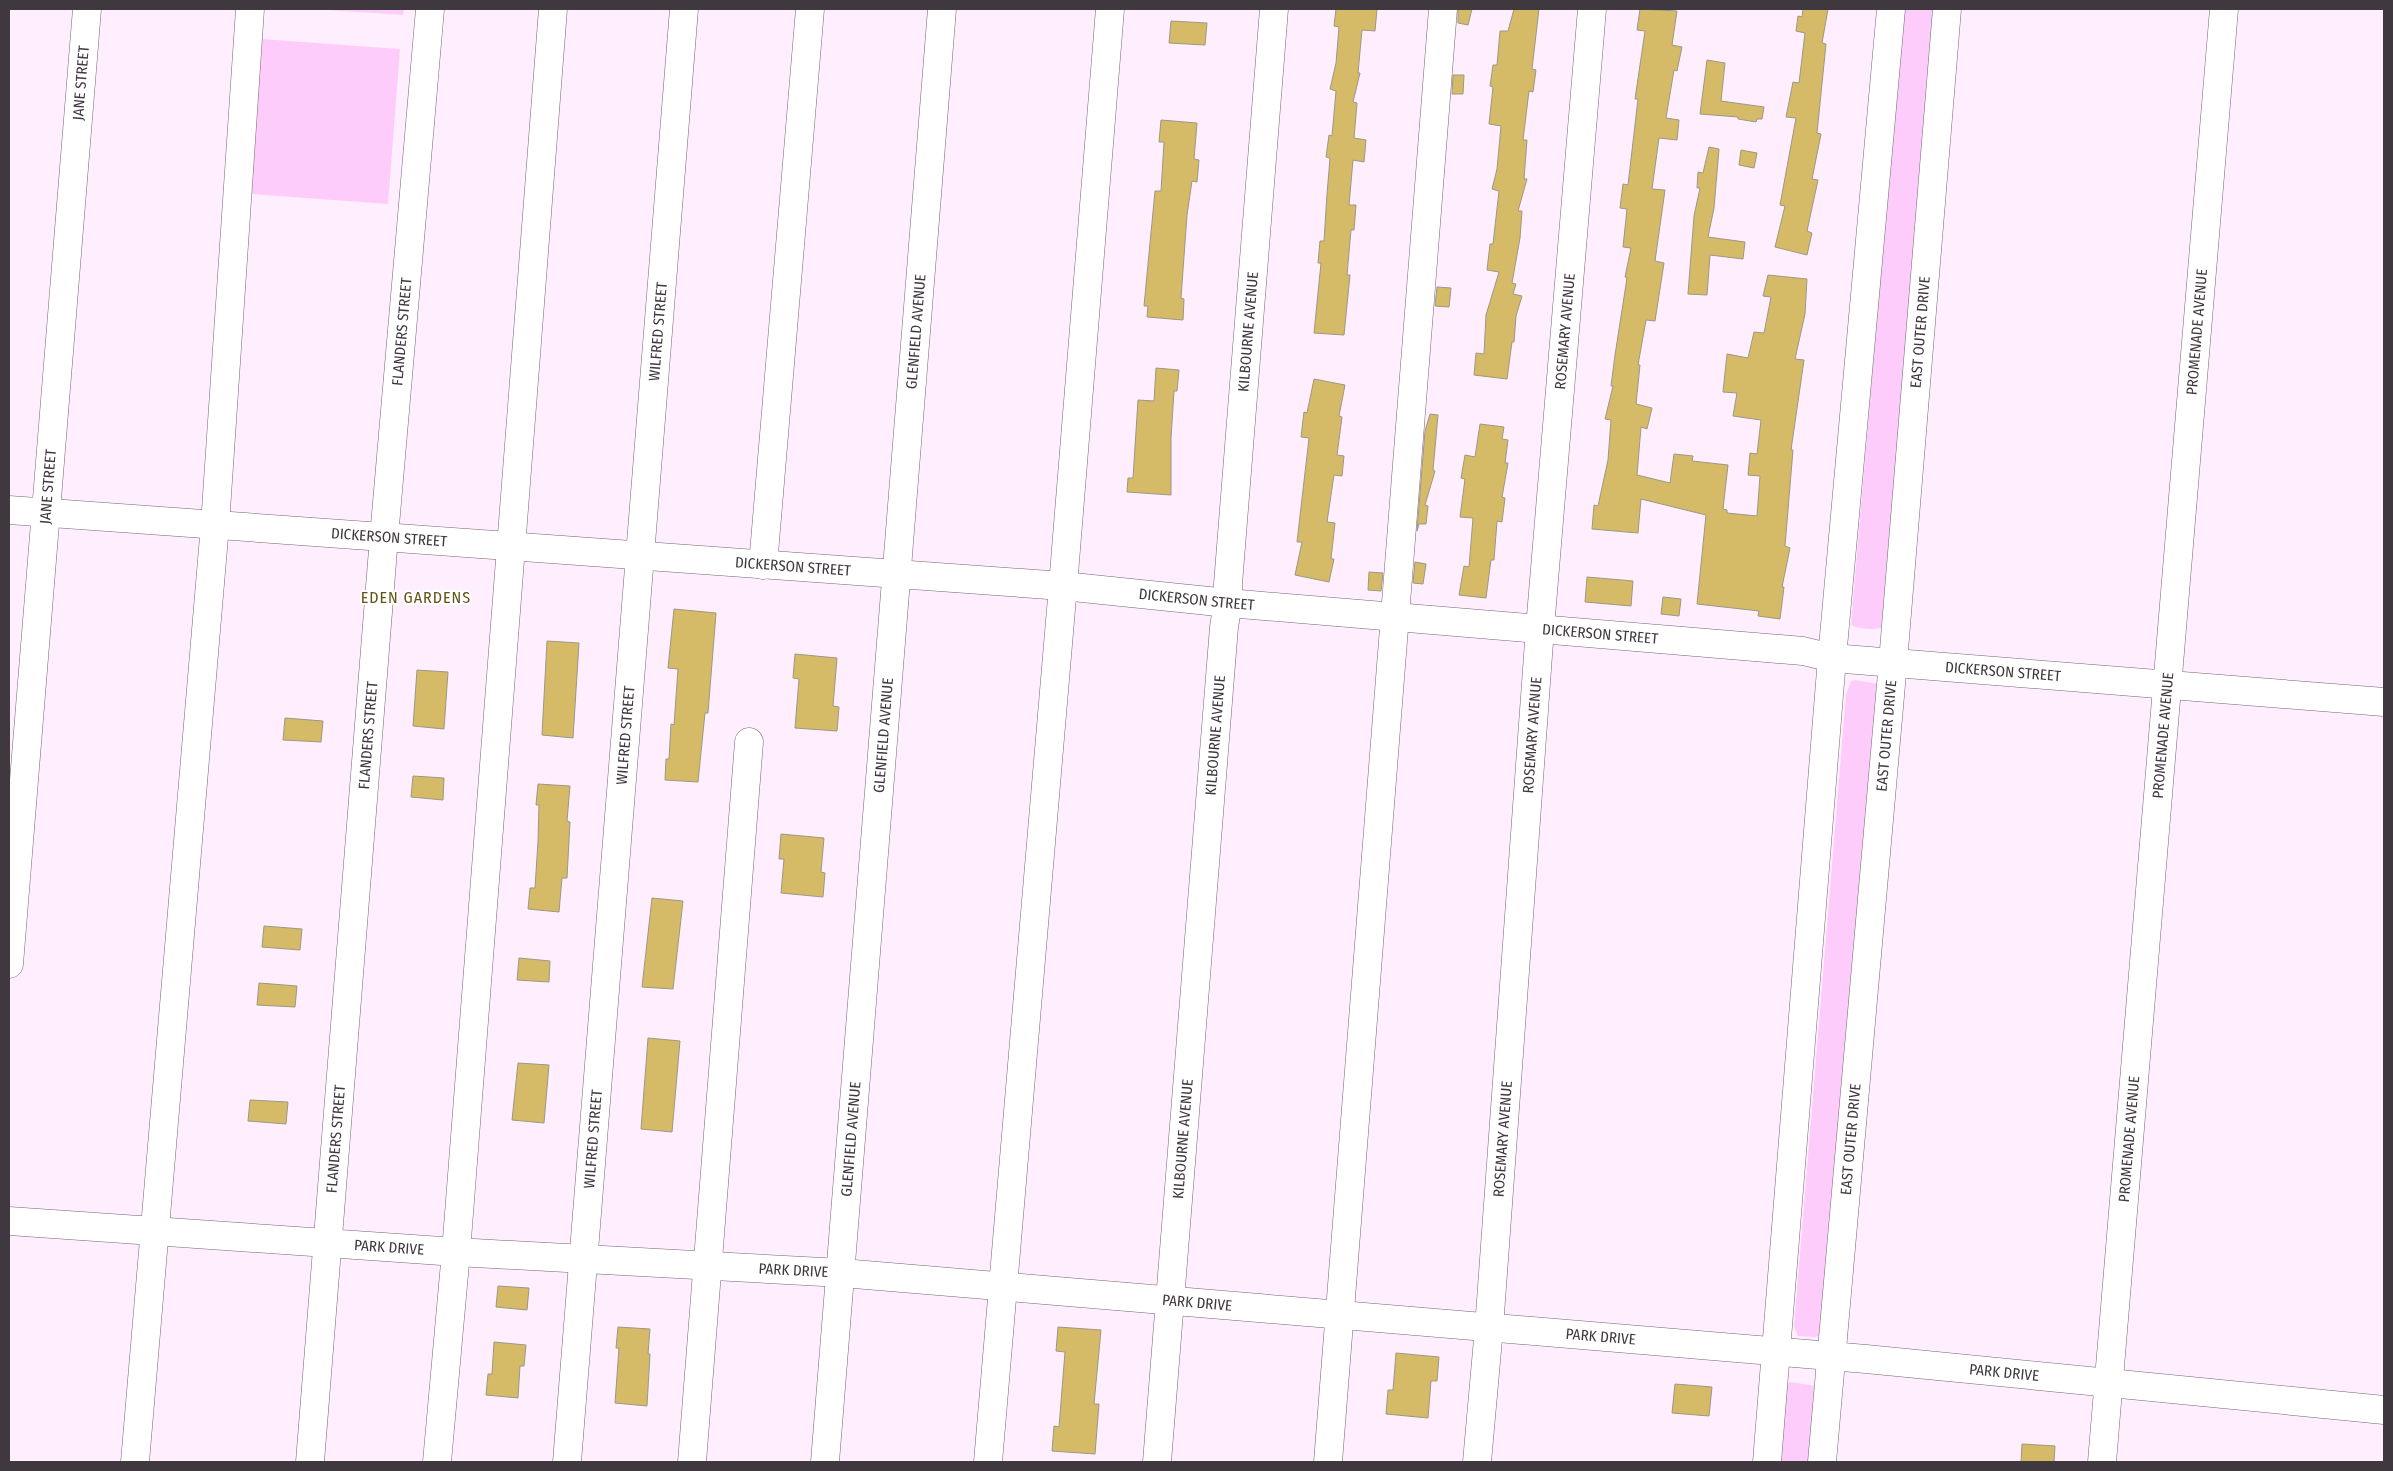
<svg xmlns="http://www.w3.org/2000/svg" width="2393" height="1471" font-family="'Fira Sans Condensed',sans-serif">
  <rect width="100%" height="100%" fill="#ffeffe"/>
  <path fill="#fdccfa" d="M 312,9 L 404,9 L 403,15 Z
    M 1903,9 L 1934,9 L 1883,613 L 1881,628 C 1872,630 1859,629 1851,625 Z
    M 247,38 L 400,49 L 388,204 L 238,193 Z
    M 1855,680 L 1879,684 L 1822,1335 L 1815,1337 L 1798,1336 L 1794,1326 L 1846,695 L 1851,681 Z
    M 1791,1382 L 1816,1386 L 1811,1462 L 1777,1462 L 1784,1390 L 1787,1383 Z"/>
  <path fill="#d5bb67" stroke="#9d9786" d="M 1336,9 L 1377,9 L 1375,31 L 1362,30 L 1358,73 L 1360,73 L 1353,102 L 1357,103 L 1354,138 L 1366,140 L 1364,162 L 1353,160 L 1349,205 L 1356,205 L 1354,230 L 1351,230 L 1347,275 L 1350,275 L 1344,335 L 1314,333 L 1321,263 L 1318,263 L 1320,241 L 1324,241 L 1327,194 L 1330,158 L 1326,157 L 1329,135 L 1332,136 L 1336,91 L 1330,89 L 1336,63 L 1339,27 L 1334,26 Z
    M 1458,9 L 1472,9 L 1468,25 L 1458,23 Z
    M 1514,9 L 1539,9 L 1532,69 L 1536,70 L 1533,92 L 1529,91 L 1523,140 L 1527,140 L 1524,179 L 1527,179 L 1518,211 L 1522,211 L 1520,238 L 1512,283 L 1516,284 L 1513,294 L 1522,296 L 1516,316 L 1514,342 L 1512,342 L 1507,379 L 1474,375 L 1476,353 L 1484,354 L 1486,315 L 1499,272 L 1487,270 L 1490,244 L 1493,244 L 1499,191 L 1492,189 L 1497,169 L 1501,126 L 1489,124 L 1493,87 L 1490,86 L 1493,65 L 1497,65 L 1500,31 L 1508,31 Z
    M 1640,9 L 1677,11 L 1672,45 L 1682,47 L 1677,71 L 1674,70 L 1666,118 L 1679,120 L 1677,140 L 1659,138 L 1652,189 L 1665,190 L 1655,261 L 1664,263 L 1655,321 L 1646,320 L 1638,365 L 1640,365 L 1636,404 L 1652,408 L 1647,429 L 1641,427 L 1637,475 L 1670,483 L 1674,454 L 1693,456 L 1692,461 L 1728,465 L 1723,509 L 1727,510 L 1727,513 L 1757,516 L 1760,476 L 1748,475 L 1750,453 L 1757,454 L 1761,420 L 1733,416 L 1737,393 L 1723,392 L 1727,354 L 1748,358 L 1754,332 L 1764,333 L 1771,297 L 1763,296 L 1768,275 L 1807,279 L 1805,314 L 1795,359 L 1804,360 L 1791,450 L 1793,450 L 1785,546 L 1790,548 L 1782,587 L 1784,587 L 1780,619 L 1758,616 L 1759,611 L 1697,604 L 1706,515 L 1641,499 L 1638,533 L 1592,529 L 1594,505 L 1598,506 L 1608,460 L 1611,420 L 1605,419 L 1613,386 L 1611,386 L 1615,355 L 1627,278 L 1625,277 L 1631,248 L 1623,247 L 1627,209 L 1620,208 L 1623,184 L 1628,185 L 1638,99 L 1635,99 L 1645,31 L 1637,30 Z
    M 1803,9 L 1828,9 L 1822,43 L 1826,44 L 1817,133 L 1821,134 L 1812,179 L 1818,180 L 1807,231 L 1812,233 L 1807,255 L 1775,247 L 1785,206 L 1780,205 L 1796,118 L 1786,117 L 1793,82 L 1799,83 L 1805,33 L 1796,31 L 1798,16 L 1802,17 Z
    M 1171,21 L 1207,23 L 1205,45 L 1169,43 Z
    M 1707,60 L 1725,63 L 1721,101 L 1764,107 L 1762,119 L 1757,119 L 1756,122 L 1738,119 L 1738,117 L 1700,114 Z
    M 1453,75 L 1464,75 L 1463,94 L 1452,94 Z
    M 1161,120 L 1197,123 L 1194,159 L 1199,160 L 1197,182 L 1192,181 L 1187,215 L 1181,298 L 1184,299 L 1183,320 L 1147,317 L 1148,306 L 1144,306 L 1155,191 L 1161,191 L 1164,142 L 1159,142 Z
    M 1709,147 L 1719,149 L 1714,208 L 1708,237 L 1745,242 L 1743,259 L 1710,255 L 1707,295 L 1688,294 L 1694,216 L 1700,188 L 1697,188 L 1698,172 L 1703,173 Z
    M 1741,150 L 1757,153 L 1754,168 L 1739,165 Z
    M 1437,287 L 1451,288 L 1449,307 L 1435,306 Z
    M 1156,368 L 1179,370 L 1177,391 L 1174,391 L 1171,438 L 1171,495 L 1127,492 L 1128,478 L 1133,478 L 1138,400 L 1154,401 Z
    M 1314,379 L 1345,385 L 1339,416 L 1342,417 L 1337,455 L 1344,456 L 1342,476 L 1334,475 L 1327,522 L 1335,523 L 1331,559 L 1334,559 L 1329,582 L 1295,575 L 1302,542 L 1297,542 L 1309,438 L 1301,437 L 1304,412 L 1307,413 Z
    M 1430,414 L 1438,415 L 1433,470 L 1435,471 L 1425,505 L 1428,506 L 1426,524 L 1419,524 L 1417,531 L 1425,431 Z
    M 1480,424 L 1504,427 L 1502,439 L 1508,440 L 1505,463 L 1508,463 L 1502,497 L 1505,498 L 1502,522 L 1497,521 L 1494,560 L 1491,560 L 1486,598 L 1459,595 L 1464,566 L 1469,567 L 1473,518 L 1460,517 L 1465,479 L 1461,478 L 1465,455 L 1475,457 Z
    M 1415,562 L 1426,564 L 1423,584 L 1413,583 Z
    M 1369,572 L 1383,573 L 1381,591 L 1368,590 Z
    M 1587,577 L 1633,581 L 1631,606 L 1585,602 Z
    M 1663,597 L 1681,599 L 1679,616 L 1661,614 Z
    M 674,609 L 716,613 L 708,713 L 705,713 L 698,782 L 665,780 L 666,759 L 669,759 L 671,724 L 674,725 L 678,669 L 668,668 Z
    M 547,641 L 579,643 L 573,738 L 542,735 Z
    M 795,654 L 837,658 L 833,706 L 839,707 L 837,731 L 795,728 L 799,679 L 793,678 Z
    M 417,670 L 448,672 L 444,729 L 413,726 Z
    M 285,718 L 323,721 L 321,742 L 283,740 Z
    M 413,776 L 444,778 L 443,800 L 411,797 Z
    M 538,784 L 570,786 L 567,821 L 570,822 L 567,878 L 562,878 L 559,912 L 528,909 L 530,888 L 535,888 L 538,841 L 539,805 L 536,805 Z
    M 781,834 L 824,838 L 821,872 L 825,873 L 823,897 L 781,893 L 784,859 L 779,859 Z
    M 652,898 L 683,901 L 673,989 L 642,987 Z
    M 264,926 L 302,929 L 300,950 L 262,947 Z
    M 519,958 L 550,961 L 549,982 L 517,980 Z
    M 259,983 L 297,986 L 295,1007 L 257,1005 Z
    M 648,1038 L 680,1041 L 672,1132 L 641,1129 Z
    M 518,1063 L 549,1065 L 544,1123 L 512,1120 Z
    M 250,1100 L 288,1102 L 286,1124 L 248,1121 Z
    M 498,1286 L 529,1288 L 527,1310 L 496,1307 Z
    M 618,1327 L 650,1329 L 648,1354 L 650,1354 L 647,1406 L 615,1403 L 619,1348 L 616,1348 Z
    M 1058,1327 L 1101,1330 L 1094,1404 L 1099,1404 L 1095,1454 L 1052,1451 L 1054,1426 L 1059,1427 L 1065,1352 L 1056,1351 Z
    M 494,1342 L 526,1345 L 524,1366 L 520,1366 L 518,1398 L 486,1395 L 488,1374 L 492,1374 Z
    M 1396,1353 L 1439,1357 L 1437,1381 L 1431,1381 L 1428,1418 L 1386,1414 L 1388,1390 L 1393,1390 Z
    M 1675,1384 L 1712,1387 L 1709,1416 L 1672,1413 Z
    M 2022,1444 L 2055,1446 L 2054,1462 L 2021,1462 Z"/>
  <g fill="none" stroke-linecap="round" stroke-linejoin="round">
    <g stroke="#736572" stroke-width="29">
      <g id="minor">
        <path id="s1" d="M 9,510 L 1063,586 L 1228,603 L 1803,651 L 1832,658 L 2384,702"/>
        <path d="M 763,565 L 810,9"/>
        <path id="s2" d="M 9,964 L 87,9"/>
        <path id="s3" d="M 9,1221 L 456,1252 L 842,1273 L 1866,1359 L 2384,1410"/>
        <path d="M 135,1462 L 215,525 L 250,9"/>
        <path id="s4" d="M 310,1462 L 384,537 L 430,9"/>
        <path d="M 437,1462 L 456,1252 L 553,9"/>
        <path id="s5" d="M 567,1462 L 684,9"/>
        <path d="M 692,1462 L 749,742"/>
        <path id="s6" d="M 825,1462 L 942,9"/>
        <path d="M 988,1462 L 1063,586 L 1110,9"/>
        <path id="s7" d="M 1157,1462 L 1224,627 L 1228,603 L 1228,584 L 1274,9"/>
        <path d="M 1328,1462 L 1443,9"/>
        <path id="s8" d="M 1477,1462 L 1489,1328 L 1540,628 L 1592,9"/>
        <path d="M 1767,1462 L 1832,658 L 1891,9"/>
        <path id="s9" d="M 1822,1462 L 1893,662 L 1947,9"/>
        <path id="s10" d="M 2102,1462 L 2224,9"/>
      </g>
    </g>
    <use href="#minor" stroke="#fff" stroke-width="28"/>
  </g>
  <g text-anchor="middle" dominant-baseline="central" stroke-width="4" stroke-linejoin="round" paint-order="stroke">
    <g font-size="15" fill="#3f383e" stroke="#fff">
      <text stroke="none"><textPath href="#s2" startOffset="884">JANE STREET</textPath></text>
      <text stroke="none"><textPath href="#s4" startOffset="1134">FLANDERS STREET</textPath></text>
      <text stroke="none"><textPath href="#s5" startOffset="1134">WILFRED STREET</textPath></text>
      <text stroke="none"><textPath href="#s6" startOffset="1134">GLENFIELD AVENUE</textPath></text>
      <text stroke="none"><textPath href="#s7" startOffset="1134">KILBOURNE AVENUE</textPath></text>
      <text stroke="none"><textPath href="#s8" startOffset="1134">ROSEMARY AVENUE</textPath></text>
      <text stroke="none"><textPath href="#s9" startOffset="1134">EAST OUTER DRIVE</textPath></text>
      <text stroke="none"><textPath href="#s10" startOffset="1134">PROMENADE AVENUE</textPath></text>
      <text stroke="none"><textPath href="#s2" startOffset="479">JANE STREET</textPath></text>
      <text stroke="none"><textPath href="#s1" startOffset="381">DICKERSON STREET</textPath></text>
      <text stroke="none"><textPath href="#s1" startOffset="786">DICKERSON STREET</textPath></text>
      <text stroke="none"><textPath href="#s1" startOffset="1191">DICKERSON STREET</textPath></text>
      <text stroke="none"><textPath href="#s1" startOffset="1596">DICKERSON STREET</textPath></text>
      <text stroke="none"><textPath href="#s1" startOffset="2001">DICKERSON STREET</textPath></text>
      <text stroke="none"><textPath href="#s4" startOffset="729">FLANDERS STREET</textPath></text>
      <text stroke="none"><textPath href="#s6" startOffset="729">GLENFIELD AVENUE</textPath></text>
      <text stroke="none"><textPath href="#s7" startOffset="729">KILBOURNE AVENUE</textPath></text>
      <text stroke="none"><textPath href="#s8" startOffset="729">ROSEMARY AVENUE</textPath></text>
      <text stroke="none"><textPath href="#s5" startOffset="729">WILFRED STREET</textPath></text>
      <text stroke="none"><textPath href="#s9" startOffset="729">EAST OUTER DRIVE</textPath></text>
      <text stroke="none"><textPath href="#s10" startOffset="729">PROMENADE AVENUE</textPath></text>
      <text stroke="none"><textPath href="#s4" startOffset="324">FLANDERS STREET</textPath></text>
      <text stroke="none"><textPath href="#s5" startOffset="324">WILFRED STREET</textPath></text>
      <text stroke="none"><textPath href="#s6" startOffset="324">GLENFIELD AVENUE</textPath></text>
      <text stroke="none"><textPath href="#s7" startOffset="324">KILBOURNE AVENUE</textPath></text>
      <text stroke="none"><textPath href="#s8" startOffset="324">ROSEMARY AVENUE</textPath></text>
      <text stroke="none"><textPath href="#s9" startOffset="324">EAST OUTER DRIVE</textPath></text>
      <text stroke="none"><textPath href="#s10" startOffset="324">PROMENADE AVENUE</textPath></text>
      <text stroke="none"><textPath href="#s3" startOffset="381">PARK DRIVE</textPath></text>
      <text stroke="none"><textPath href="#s3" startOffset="786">PARK DRIVE</textPath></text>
      <text stroke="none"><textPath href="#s3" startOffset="1191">PARK DRIVE</textPath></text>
      <text stroke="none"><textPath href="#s3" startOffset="1596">PARK DRIVE</textPath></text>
      <text stroke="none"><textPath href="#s3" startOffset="2001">PARK DRIVE</textPath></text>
    </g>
    <g font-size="16" letter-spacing="1" fill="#645317" stroke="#fff">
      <text x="416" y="597">EDEN GARDENS</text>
    </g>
  </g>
  <rect width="2393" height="1471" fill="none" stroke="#3f383e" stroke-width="20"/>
</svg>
